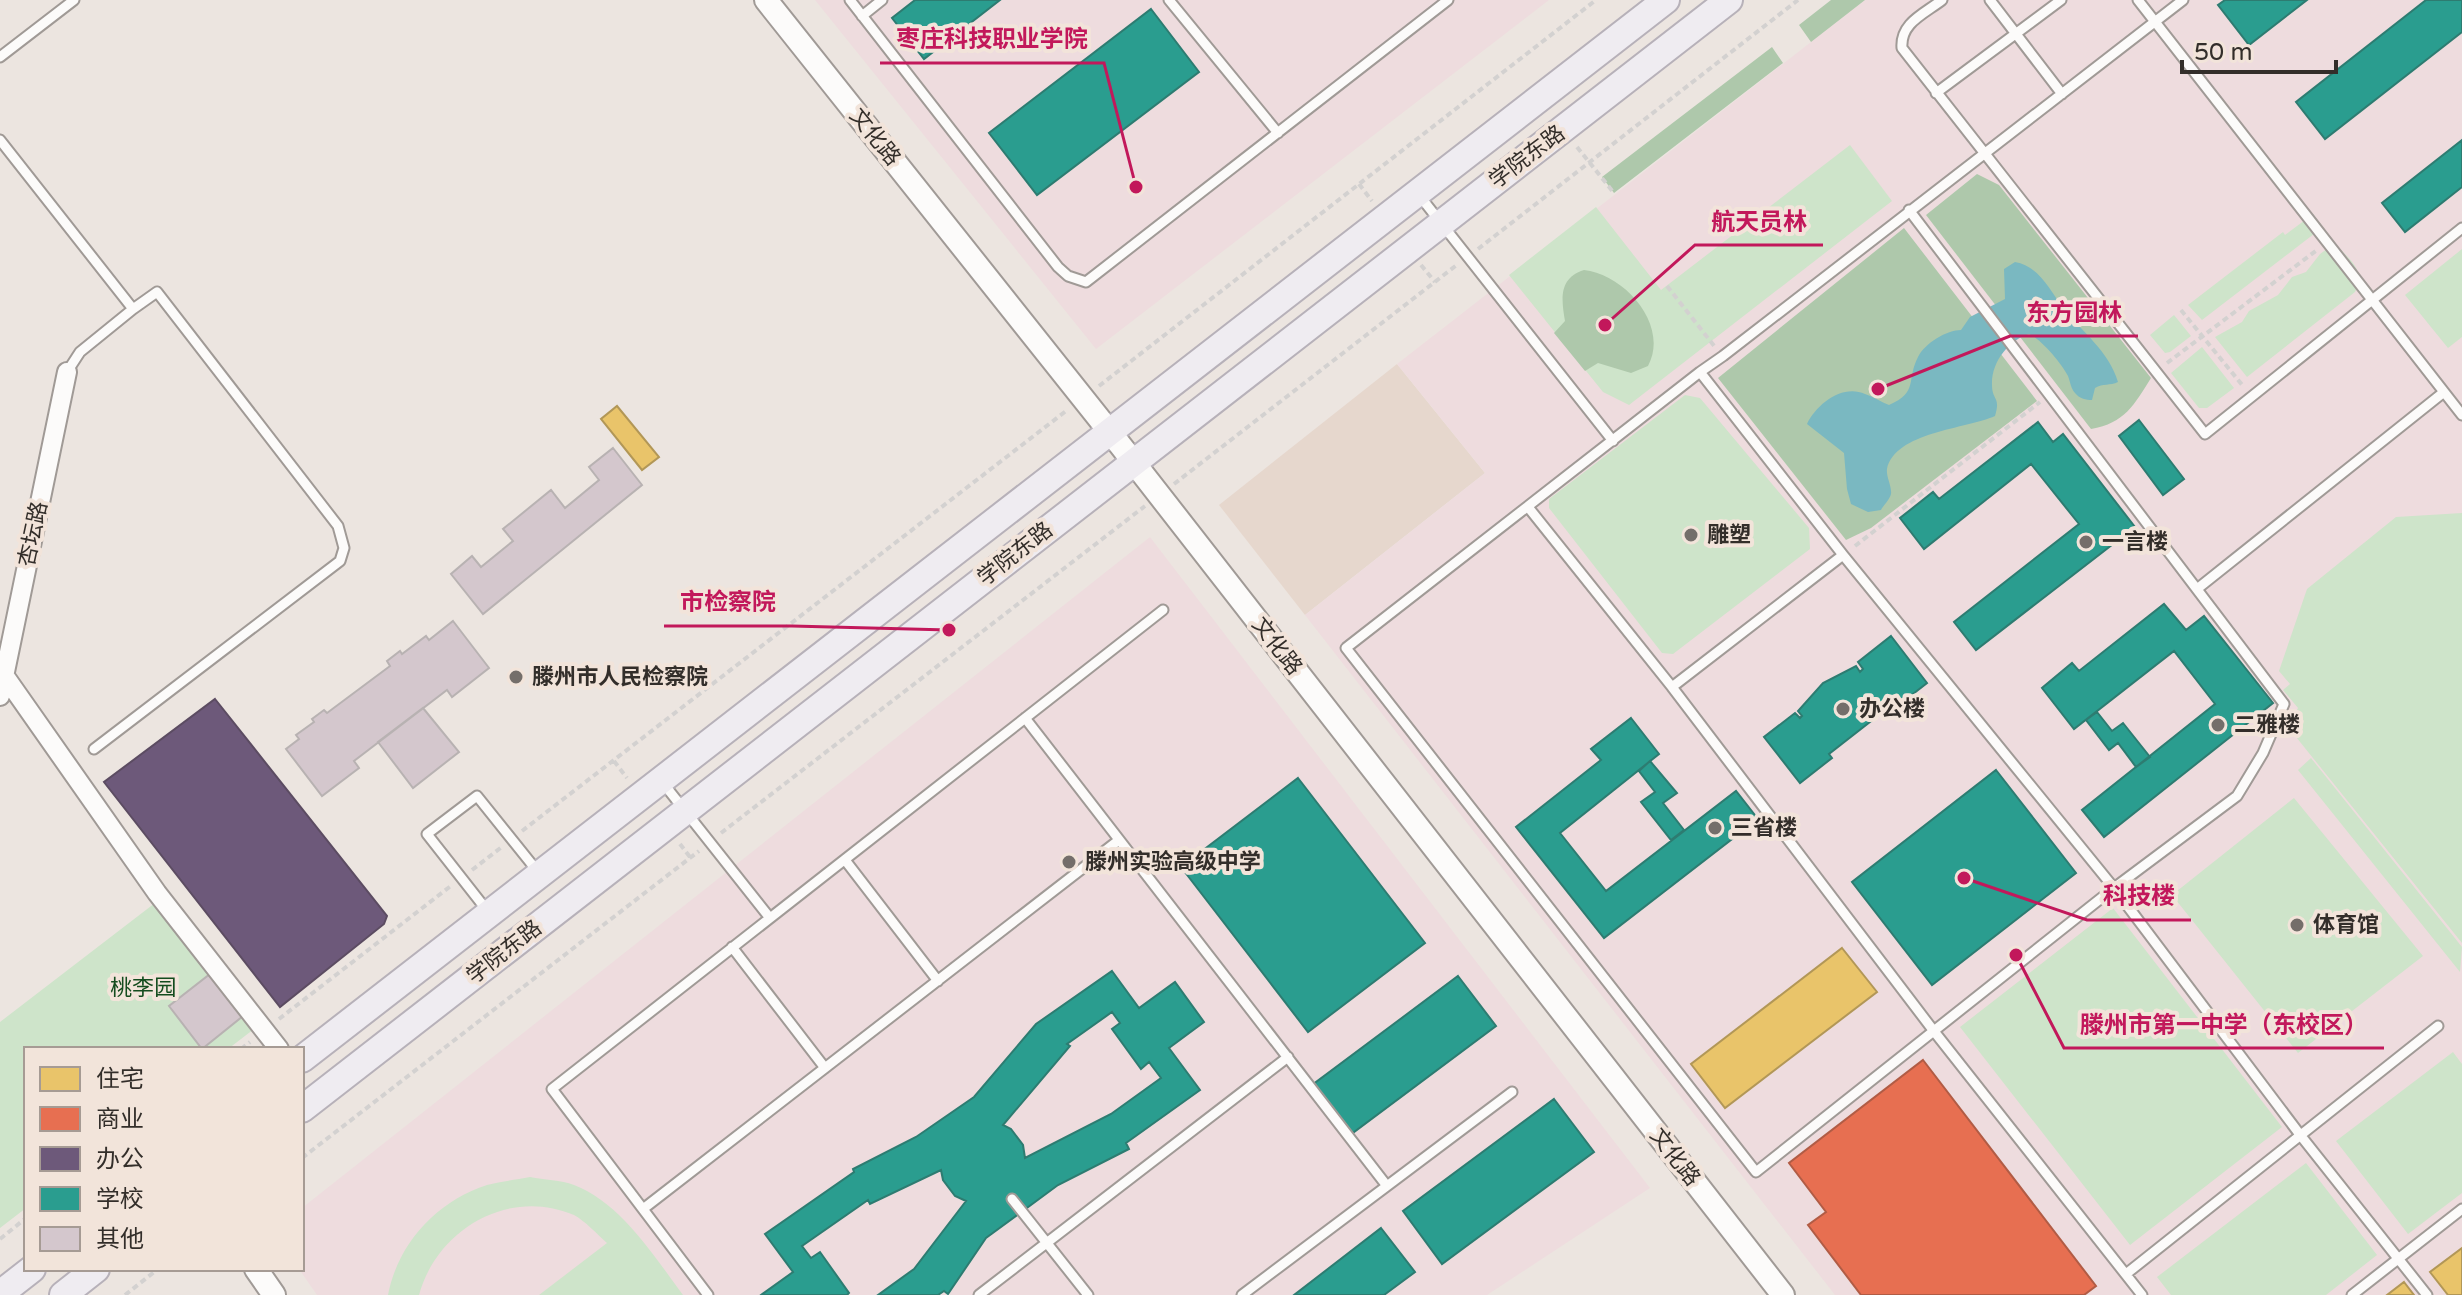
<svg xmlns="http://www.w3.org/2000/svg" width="2462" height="1295" font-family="'Varela Round','Noto Sans SC',sans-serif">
  <rect width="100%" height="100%" fill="#ece5e0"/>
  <path fill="#e6d7cd" d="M 1397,364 L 1485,473 L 1305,615 L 1219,505 Z"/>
  <path fill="#eedcde" d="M 815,0 L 1549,0 L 1096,349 Z
    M 1865,0 L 2462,0 L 2462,1295 L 1835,1295 L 1305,615 L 1485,473 L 1397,364 Z
    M 1150,537 L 1650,1188 L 1487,1295 L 317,1295 L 299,1269 L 302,1269 L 302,1208 Z"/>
  <path fill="#cee4ca" d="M 1850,145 L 1892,201 L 1629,405 L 1603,392 L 1509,275 L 1596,207 L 1661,290 Z
    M 2313,214 L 2323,227 L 2202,320 L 2188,305 L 2283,232 L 2285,235 Z
    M 2335,243 C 2349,260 2367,270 2355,292 L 2247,377 L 2215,337 L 2242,322 L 2249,311 L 2278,295 L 2292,277 L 2306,272 L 2320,254 Z
    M 2462,249 L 2462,337 L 2448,348 L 2405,295 Z
    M 2174,315 L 2191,336 L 2170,352 L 2165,353 L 2150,335 Z
    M 2202,347 L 2234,388 L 2207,408 L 2199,408 L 2171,373 Z
    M 1685,395 L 1700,398 L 1809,528 L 1810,549 L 1673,654 L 1662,653 L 1549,508 L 1549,499 Z
    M 2462,513 L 2462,943 L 2288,727 L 2298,708 L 2283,690 L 2290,684 L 2279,671 L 2307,589 L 2396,517 Z
    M 2311,758 L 2462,947 L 2460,972 L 2298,770 Z
    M 2294,798 L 2423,956 L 2298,1053 L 2172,895 Z
    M 155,903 L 254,1029 L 228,1049 L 26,1049 L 26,1208 L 0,1228 L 0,1022 Z
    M 2113,908 L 2282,1127 L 2130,1245 L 1960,1027 Z
    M 2453,1052 L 2462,1064 L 2462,1193 L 2408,1234 L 2336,1141 Z
    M 2306,1163 L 2377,1255 L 2326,1295 L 2171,1295 L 2157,1277 Z
    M 530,1177 C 544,1180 561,1180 574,1185 C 621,1203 654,1256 683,1295 L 539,1295 L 607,1243 C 597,1234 585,1221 574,1215 C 509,1187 437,1229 419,1295 L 388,1295 C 398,1243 437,1201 487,1185 C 501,1181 516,1180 530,1177 Z"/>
  <path fill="#aec8ab" d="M 1831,0 L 1865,0 L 1811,42 L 1799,25 Z
    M 1772,47 L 1783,63 L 1614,193 L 1602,177 Z
    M 1977,174 L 1999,185 L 2151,378 C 2134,405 2125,423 2091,429 L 1926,215 Z
    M 1904,228 L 2037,401 L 1871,528 L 1846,540 L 1718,378 Z
    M 1584,270 C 1624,274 1670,325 1648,366 L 1631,373 L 1598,363 L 1585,371 L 1554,333 L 1565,321 C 1561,298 1559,278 1584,270 Z"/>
  <path fill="#7ab8c1" d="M 2015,262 C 2039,266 2050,290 2063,308 C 2082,332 2109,351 2118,382 C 2110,386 2103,383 2095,388 L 2092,400 C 2086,400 2080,399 2075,393 C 2071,389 2070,381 2068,376 C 2061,363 2042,340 2029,334 C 2009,340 1991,362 1992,385 C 1992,401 2001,396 1995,416 C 1966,429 1895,432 1887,469 C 1886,477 1892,486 1891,494 C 1890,499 1883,506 1881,510 L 1868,512 L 1851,504 L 1847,489 L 1844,453 L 1807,424 C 1817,404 1842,384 1865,394 C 1874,397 1881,402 1889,405 C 1919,392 1906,380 1918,357 C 1925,343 1947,330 1961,330 L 1970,317 L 2005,299 L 2004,269 Z"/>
  <path fill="#e9c46a" stroke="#b29757" stroke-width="2" d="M 617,406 L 659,457 L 642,470 L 601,419 Z
    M 1842,948 L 1877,992 L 1725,1108 L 1691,1064 Z
    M 2462,1248 L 2462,1295 L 2448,1295 L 2430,1272 Z
    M 2404,1282 L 2414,1295 L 2387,1295 Z"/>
  <path fill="#e76f51" stroke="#b15c45" stroke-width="2" d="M 1923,1060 L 2096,1286 L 2084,1295 L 1861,1295 L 1808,1225 L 1826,1212 L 1789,1163 Z"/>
  <path fill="#6d597a" stroke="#5c4c62" stroke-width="2" d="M 215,699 L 387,916 L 384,924 L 280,1007 L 104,782 Z"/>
  <path fill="#2a9d8f" stroke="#2d7c71" stroke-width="2" fill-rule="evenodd" d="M 915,0 L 1000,0 L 924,59 L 892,18 Z
    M 2225,0 L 2307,0 L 2249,45 L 2218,5 Z
    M 2426,0 L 2462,0 L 2462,32 L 2325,139 L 2296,102 Z
    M 1151,9 L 1199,72 L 1037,195 L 989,133 Z
    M 2462,140 L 2462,187 L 2405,232 L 2382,203 Z
    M 2139,420 L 2184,479 L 2163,495 L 2119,436 Z
    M 2038,422 L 2053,442 L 2063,434 L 2135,527 L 1976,650 L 1954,622 L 2079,524 L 2031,464 L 1924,549 L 1900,518 L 1933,492 L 1939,499 Z
    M 2164,604 L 2186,630 L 2204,616 L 2273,703 L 2104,837 L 2082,810 L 2215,704 L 2174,651 L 2074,729 L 2042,688 L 2072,663 L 2079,671 Z
    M 1891,636 L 1927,683 L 1895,708 L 1893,704 L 1829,754 L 1832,758 L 1800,783 L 1764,737 L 1795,713 L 1800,718 L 1802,716 L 1798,711 L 1823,683 L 1856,666 L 1860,672 L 1863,669 L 1858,662 Z
    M 2097,712 L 2112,731 L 2123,723 L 2150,757 L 2136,767 L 2118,743 L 2109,750 L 2086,720 Z
    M 1631,718 L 1659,754 L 1560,833 L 1606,891 L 1736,791 L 1758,819 L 1604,938 L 1516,827 L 1601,760 L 1591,749 Z
    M 1650,761 L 1677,793 L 1663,803 L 1684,830 L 1671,840 L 1641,802 L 1655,792 L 1639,771 Z
    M 1996,770 L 2076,873 L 1932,985 L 1852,882 Z
    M 1298,778 L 1425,943 L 1308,1032 L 1181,867 Z
    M 1112,971 L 1139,1008 L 1175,982 L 1204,1022 L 1169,1048 L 1200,1090 L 1126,1143 L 1129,1149 L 1058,1185 L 986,1238 L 948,1294 L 944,1291 L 938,1295 L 878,1295 L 914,1269 L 966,1201 L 955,1196 L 943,1180 L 941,1170 L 870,1204 L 868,1200 L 802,1246 L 811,1258 L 820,1252 L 849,1293 L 847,1295 L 761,1295 L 793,1272 L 765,1234 L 854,1172 L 853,1169 L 916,1137 L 974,1097 L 1036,1024 ZM 1112,1012 L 1120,1023 L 1112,1029 L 1141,1069 L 1149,1062 L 1161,1078 L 1111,1114 L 1025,1158 L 1023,1145 L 1011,1129 L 1003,1125 L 1070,1046 L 1067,1044 Z
    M 1458,976 L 1496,1026 L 1346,1138 L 1308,1088 Z
    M 1554,1099 L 1594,1152 L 1442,1264 L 1403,1211 Z
    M 1381,1228 L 1415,1272 L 1384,1295 L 1294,1295 Z"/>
  <path fill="#d4c7cd" stroke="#b8b2b2" stroke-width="2" d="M 613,448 L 642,485 L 483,614 L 451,574 L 472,556 L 481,567 L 513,541 L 503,529 L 551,490 L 565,508 L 599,480 L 589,467 Z
    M 453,621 L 489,668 L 452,697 L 447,690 L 354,761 L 359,768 L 322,796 L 286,749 L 299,739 L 296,735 L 314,722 L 312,719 L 324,710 L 327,713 L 390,666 L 387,661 L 400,651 L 402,654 L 426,636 L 429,640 Z
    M 423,708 L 459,752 L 413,788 L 378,742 Z
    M 210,974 L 243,1016 L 202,1049 L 169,1006 Z"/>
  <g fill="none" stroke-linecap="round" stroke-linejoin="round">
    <g stroke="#a09a96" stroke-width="13">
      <path id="service" d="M 850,0 L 1058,267 L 1068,276 L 1086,282 L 1448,0
        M 1169,0 L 1278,133
        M 1942,0 C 1924,14 1900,23 1902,48 L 2205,434 L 2462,228
        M 1990,0 L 2062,94
        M 2138,0 L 2462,415
        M 862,16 L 882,0
        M 0,57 L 74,0
        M 1936,93 L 2061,0
        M 0,140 L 133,309 L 157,292 L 338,526 L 344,548 L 340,561 L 94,749
        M 1419,195 L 1613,441
        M 1909,210 L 2284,704 L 2263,753 L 2237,796 L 2114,888 L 1756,1172 L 1346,648 L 1700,372 L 1723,356 L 2183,0
        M 67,372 L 80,352 L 133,309
        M 1700,372 L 1843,555 L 2114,888 L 2301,1136 L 2427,1295
        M 1528,507 L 1672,687 L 1933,1030 L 2142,1295
        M 2197,589 L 2444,392
        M 1672,687 L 1843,555
        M 1025,718 L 1387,1186
        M 663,783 L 770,918
        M 845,860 L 938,981
        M 489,913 L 427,834 L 477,796 L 538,872
        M 732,947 L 825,1068
        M 1012,1199 L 1088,1295
        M 643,1209 L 1119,840
        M 2126,1274 L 2438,1026
        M 708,1295 L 552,1089 L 1163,610
        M 979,1295 L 1288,1057
        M 1242,1295 L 1512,1092
        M 2352,1295 L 2462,1209"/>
    </g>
    <g stroke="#a09a96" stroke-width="22">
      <path id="minor" d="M 4,675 L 157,893 L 279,1049
        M 0,696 L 67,372"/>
    </g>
    <g stroke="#a09a96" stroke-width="26">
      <path id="tertiary" d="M 766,0 L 1121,446 L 1783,1295
        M 256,1269 L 274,1295"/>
    </g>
    <g stroke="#b7b1b9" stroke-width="30">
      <path id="primary" d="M 302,1059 L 1666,0
        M 302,1109 L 1729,0
        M 0,1294 L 32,1269
        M 63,1295 L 96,1269"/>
    </g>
    <path stroke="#d3d1d0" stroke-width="4" stroke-dasharray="6 4" stroke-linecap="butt" d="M 1577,147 L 1614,193
      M 1359,184 L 1372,201
      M 1478,249 L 1798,0
      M 1421,265 L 1435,282
      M 1667,286 L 1715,347
      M 2181,310 L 2243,386
      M 2167,363 L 2317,250
      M 1099,386 L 1596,0
      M 1174,484 L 1458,264
      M 1855,546 L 2040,402
      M 614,761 L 627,778
      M 522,831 L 1066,411
      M 721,833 L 1145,506
      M 680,844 L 690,857
      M 472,870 L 503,846
      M 279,1019 L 452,885
      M 241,1049 L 250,1042
      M 302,1158 L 699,851
      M 0,1239 L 26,1218
      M 125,1295 L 158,1269"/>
    <use href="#service" stroke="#fcfbfa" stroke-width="9"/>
    <use href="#minor" stroke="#fcfbfa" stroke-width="18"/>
    <use href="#tertiary" stroke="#fcfbfa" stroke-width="22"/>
    <use href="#primary" stroke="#efecf1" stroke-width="26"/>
  </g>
  <g fill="#746e6a" stroke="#f2e4da" stroke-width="3">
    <circle cx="1691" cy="535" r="8"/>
    <circle cx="2086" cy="542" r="8"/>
    <circle cx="516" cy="677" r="8"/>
    <circle cx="1843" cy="709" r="8"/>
    <circle cx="2218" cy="725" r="8"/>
    <circle cx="1715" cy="828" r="8"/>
    <circle cx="1069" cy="862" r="8"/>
    <circle cx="2297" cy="925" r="8"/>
  </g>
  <g text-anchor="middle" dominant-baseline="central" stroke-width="8" stroke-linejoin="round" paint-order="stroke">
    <g font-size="22" fill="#332e2a" stroke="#f2e4da">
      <text transform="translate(875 137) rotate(51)">文化路</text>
      <text transform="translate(1527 157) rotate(-37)">学院东路</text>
      <text transform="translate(33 534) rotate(-78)">杏坛路</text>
      <text transform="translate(1015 554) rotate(-38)">学院东路</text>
      <text transform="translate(1277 646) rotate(52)">文化路</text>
      <text transform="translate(504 952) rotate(-38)">学院东路</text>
      <text transform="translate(1675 1157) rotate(52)">文化路</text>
    </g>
    <g font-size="22" font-weight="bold" fill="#332e2a" stroke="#f2e4da" text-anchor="start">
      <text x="1707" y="535">雕塑</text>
      <text x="2102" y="542">一言楼</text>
      <text x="532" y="677">滕州市人民检察院</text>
      <text x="1859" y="709">办公楼</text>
      <text x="2234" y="725">二雅楼</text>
      <text x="1731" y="828">三省楼</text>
      <text x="1085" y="862">滕州实验高级中学</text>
      <text x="2313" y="925">体育馆</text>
    </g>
    <g font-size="22" fill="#144c1e" stroke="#f2e4da">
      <text x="143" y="988">桃李园</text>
    </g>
  </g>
  <path fill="none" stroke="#c2185b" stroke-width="3" d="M1136 187L1104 63H880M1605 325L1695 245H1823M1878 389L2010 336H2138M949 630L792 626H664M1964 878L2087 920H2191M2016 955L2064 1048H2384"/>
  <g fill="#c2185b" stroke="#f2e4da" stroke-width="3">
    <circle cx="1136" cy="187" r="8"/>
    <circle cx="1605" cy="325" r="8"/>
    <circle cx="1878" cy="389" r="8"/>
    <circle cx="949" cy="630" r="8"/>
    <circle cx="1964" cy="878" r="8"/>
    <circle cx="2016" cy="955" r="8"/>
  </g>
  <g font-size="24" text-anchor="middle" font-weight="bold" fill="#c2185b" stroke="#f2e4da" stroke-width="8" stroke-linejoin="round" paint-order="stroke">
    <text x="992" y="47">枣庄科技职业学院</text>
    <text x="1759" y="230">航天员林</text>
    <text x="2074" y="321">东方园林</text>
    <text x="728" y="610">市检察院</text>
    <text x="2139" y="904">科技楼</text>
    <text x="2224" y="1033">滕州市第一中学（东校区）</text>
  </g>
  <rect x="24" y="1047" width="280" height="224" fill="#f2e4da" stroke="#a69b94" stroke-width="2"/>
  <rect x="40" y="1067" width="40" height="24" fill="#e9c46a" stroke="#a69b94" stroke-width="2"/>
  <text x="96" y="1087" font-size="24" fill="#332e2a">住宅</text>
  <rect x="40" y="1107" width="40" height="24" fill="#e76f51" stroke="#a69b94" stroke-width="2"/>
  <text x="96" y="1127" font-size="24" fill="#332e2a">商业</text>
  <rect x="40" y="1147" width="40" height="24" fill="#6d597a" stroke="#a69b94" stroke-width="2"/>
  <text x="96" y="1167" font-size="24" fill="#332e2a">办公</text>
  <rect x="40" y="1187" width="40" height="24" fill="#2a9d8f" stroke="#a69b94" stroke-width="2"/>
  <text x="96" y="1207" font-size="24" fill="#332e2a">学校</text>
  <rect x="40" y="1227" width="40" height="24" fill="#d4c7cd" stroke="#a69b94" stroke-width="2"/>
  <text x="96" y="1247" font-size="24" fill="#332e2a">其他</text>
  <path d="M2182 60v12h154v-12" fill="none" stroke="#332e2a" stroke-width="4"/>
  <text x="2194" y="60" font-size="24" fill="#332e2a" stroke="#f2e4da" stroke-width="6" paint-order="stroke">50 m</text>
</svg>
